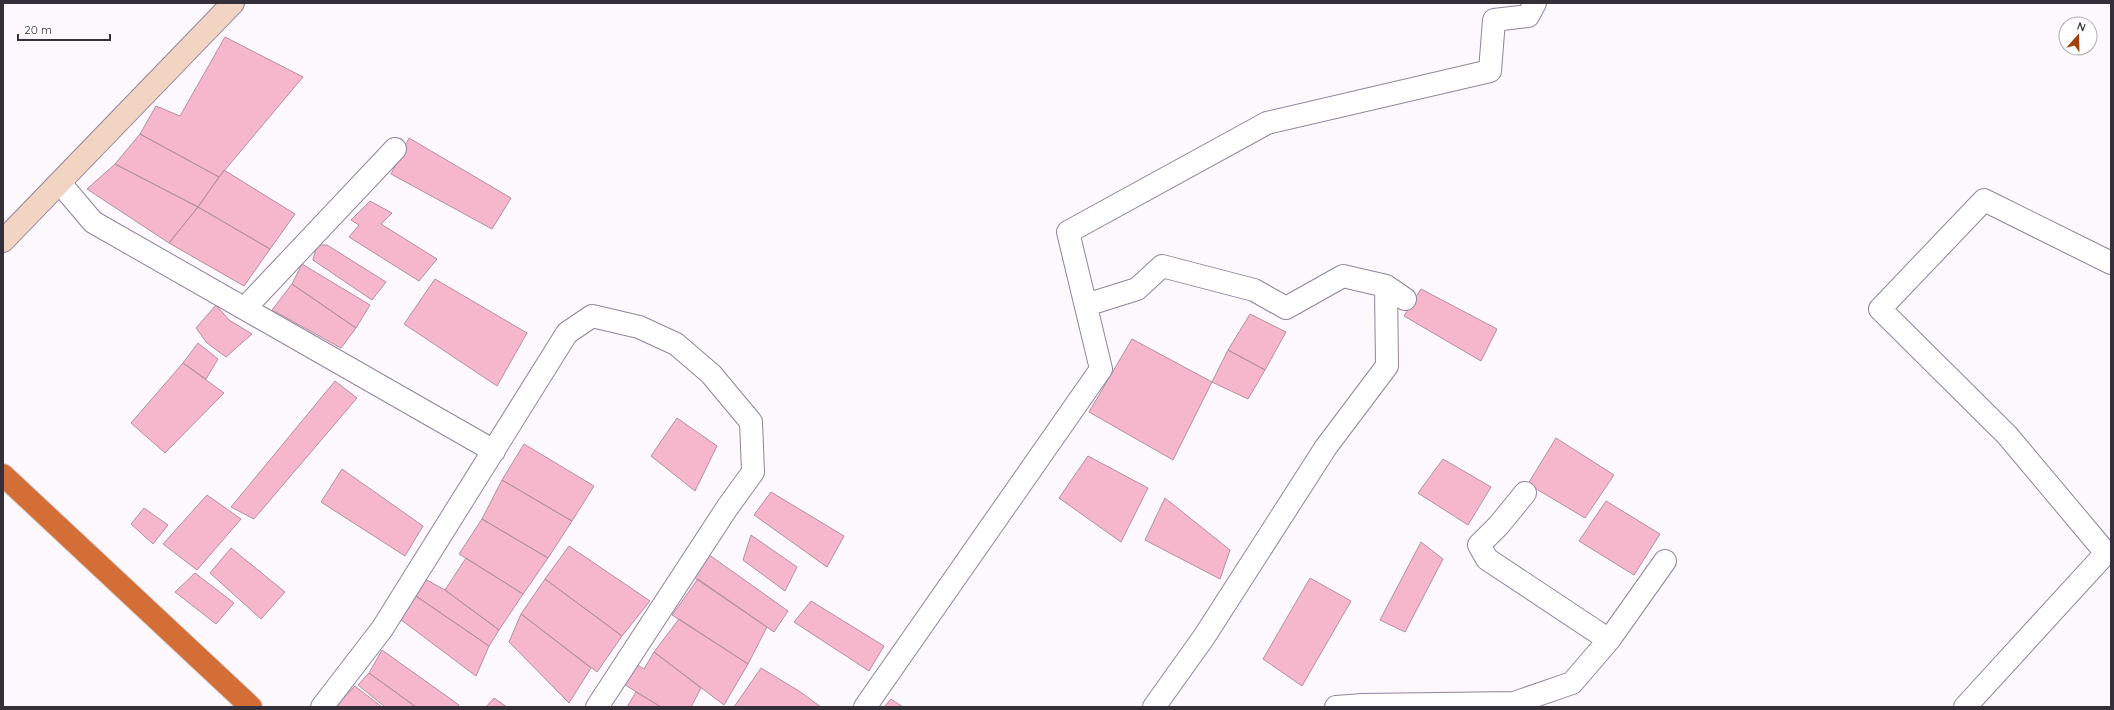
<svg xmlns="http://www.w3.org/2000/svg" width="2114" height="710" font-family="Quicksand,sans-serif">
  <rect width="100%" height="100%" fill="#fcf8fe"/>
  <path fill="#f6b6cc" stroke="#b3919c" d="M 225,37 L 303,77 L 219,177 L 140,134 L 156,106 L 180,116 Z
    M 140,134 L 219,177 L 198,207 L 115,164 Z
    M 409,138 L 511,198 L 492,229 L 391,174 Z
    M 115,164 L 198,207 L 169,243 L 87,189 Z
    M 224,170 L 295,214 L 270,249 L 198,207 Z
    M 370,201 L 392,213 L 381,224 L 437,259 L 419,281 L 349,237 L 359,225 L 351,220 Z
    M 198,207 L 270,249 L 244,286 L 169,243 Z
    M 317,245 L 327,245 L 386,282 L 372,300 L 313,260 Z
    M 302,264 L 370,305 L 356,328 L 292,284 Z
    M 435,279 L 527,333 L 497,386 L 404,324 Z
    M 292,284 L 356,328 L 341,348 L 272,310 Z
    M 1421,289 L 1497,329 L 1481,361 L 1404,316 Z
    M 216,305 L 229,320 L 252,334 L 226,357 L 207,343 L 196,328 Z
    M 1250,314 L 1286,332 L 1265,370 L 1228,350 Z
    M 1132,339 L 1212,382 L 1173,460 L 1089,412 Z
    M 198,343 L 218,359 L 206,379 L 183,363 Z
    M 1228,350 L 1265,370 L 1248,399 L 1212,382 Z
    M 183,363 L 224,393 L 165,453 L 131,423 Z
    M 335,381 L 357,398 L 254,519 L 231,507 Z
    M 677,418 L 717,446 L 695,491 L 651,456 Z
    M 1556,438 L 1614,475 L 1585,518 L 1528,484 Z
    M 524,444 L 594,486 L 572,521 L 502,480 Z
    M 1088,456 L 1148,488 L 1121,542 L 1059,498 Z
    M 1443,459 L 1491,487 L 1468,525 L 1418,493 Z
    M 342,469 L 423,526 L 405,556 L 321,502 Z
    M 502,480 L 572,521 L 548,558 L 482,519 Z
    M 771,492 L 844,536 L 827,567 L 754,515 Z
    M 207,495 L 241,519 L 197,570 L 163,544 Z
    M 1165,498 L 1230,550 L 1220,579 L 1145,540 Z
    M 1606,501 L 1660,534 L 1634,575 L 1579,541 Z
    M 144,508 L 168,525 L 153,544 L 131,524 Z
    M 482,519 L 548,558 L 523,594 L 459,554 Z
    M 751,535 L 797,567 L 785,591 L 743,560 Z
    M 1421,542 L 1443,559 L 1405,632 L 1380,620 Z
    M 569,546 L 650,601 L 622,636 L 545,579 Z
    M 231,548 L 285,592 L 261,619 L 210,573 Z
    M 708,554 L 788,611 L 774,632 L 692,576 Z
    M 466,558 L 523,594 L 499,630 L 445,590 Z
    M 195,573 L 234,603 L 216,624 L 175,592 Z
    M 1310,578 L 1351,601 L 1302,686 L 1263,659 Z
    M 425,579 L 445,590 L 499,630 L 489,646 L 413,594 Z
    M 545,579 L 622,636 L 597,672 L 521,614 Z
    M 698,579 L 767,627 L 748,664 L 672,615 Z
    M 413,594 L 489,646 L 476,676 L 400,619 Z
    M 811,601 L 884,646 L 869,671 L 794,622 Z
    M 521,614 L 591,668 L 569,703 L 509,642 Z
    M 679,619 L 748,664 L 724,705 L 654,652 Z
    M 382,650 L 459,705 L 457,707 L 416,707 L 369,673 Z
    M 654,652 L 701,688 L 691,707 L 661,707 L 622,683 L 636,664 L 644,669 Z
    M 761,668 L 799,691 L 821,707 L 734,707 Z
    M 369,673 L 416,707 L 385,707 L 358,685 Z
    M 355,686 L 382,707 L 340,707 L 337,705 Z
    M 636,692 L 661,707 L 627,707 Z
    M 494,698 L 507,707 L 486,707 Z
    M 891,699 L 903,707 L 884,707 Z"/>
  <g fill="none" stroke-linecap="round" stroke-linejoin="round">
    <g stroke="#92839e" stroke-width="24">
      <path id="street" d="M 60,183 L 93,222 L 494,451
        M 1086,305 L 1137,289 L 1162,266 L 1254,290 L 1286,308 L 1343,276 L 1386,286 L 1405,299
        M 245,308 L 395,149
        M 1525,493 L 1499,525 L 1479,545 L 1487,559 L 1609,640
        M 322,707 L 382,629 L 567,333 L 592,316 L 639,327 L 676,344 L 711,374 L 751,422 L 753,472 L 727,508 L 597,707
        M 865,707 L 1101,369 L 1068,232 L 1267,123 L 1490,71 L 1494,20 L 1528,16 L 1535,3
        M 1154,707 L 1204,637 L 1326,447 L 1387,366 L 1386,286
        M 1336,707 L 1363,705 L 1514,703 L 1572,683 L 1609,640 L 1665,561
        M 1965,707 L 2106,553 L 2007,435 L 1880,309 L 1984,200 L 2111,263"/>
    </g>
    <g stroke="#92839e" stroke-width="24">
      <path id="secondary" d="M 3,241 L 233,3"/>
    </g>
    <g stroke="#d7d5d8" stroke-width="24">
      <path id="highway" d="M 3,475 L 251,707"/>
    </g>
    <use href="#street" stroke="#fff" stroke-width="22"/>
    <use href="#secondary" stroke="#f2d4c3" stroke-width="22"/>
    <use href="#highway" stroke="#d46e37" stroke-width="22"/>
  </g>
  <rect width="2114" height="710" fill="none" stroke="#352f3a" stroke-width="8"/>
  <g transform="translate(2078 36) rotate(20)"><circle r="19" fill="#ffffff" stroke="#aeacb0"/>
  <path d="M0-3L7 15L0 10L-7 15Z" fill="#a23e09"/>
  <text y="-6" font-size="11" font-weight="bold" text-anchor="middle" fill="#352f3a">N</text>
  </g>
  <path d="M18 34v6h92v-6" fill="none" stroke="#352f3a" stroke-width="2"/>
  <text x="24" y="34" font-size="12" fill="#352f3a" stroke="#ffffff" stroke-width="3" paint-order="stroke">20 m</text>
</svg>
